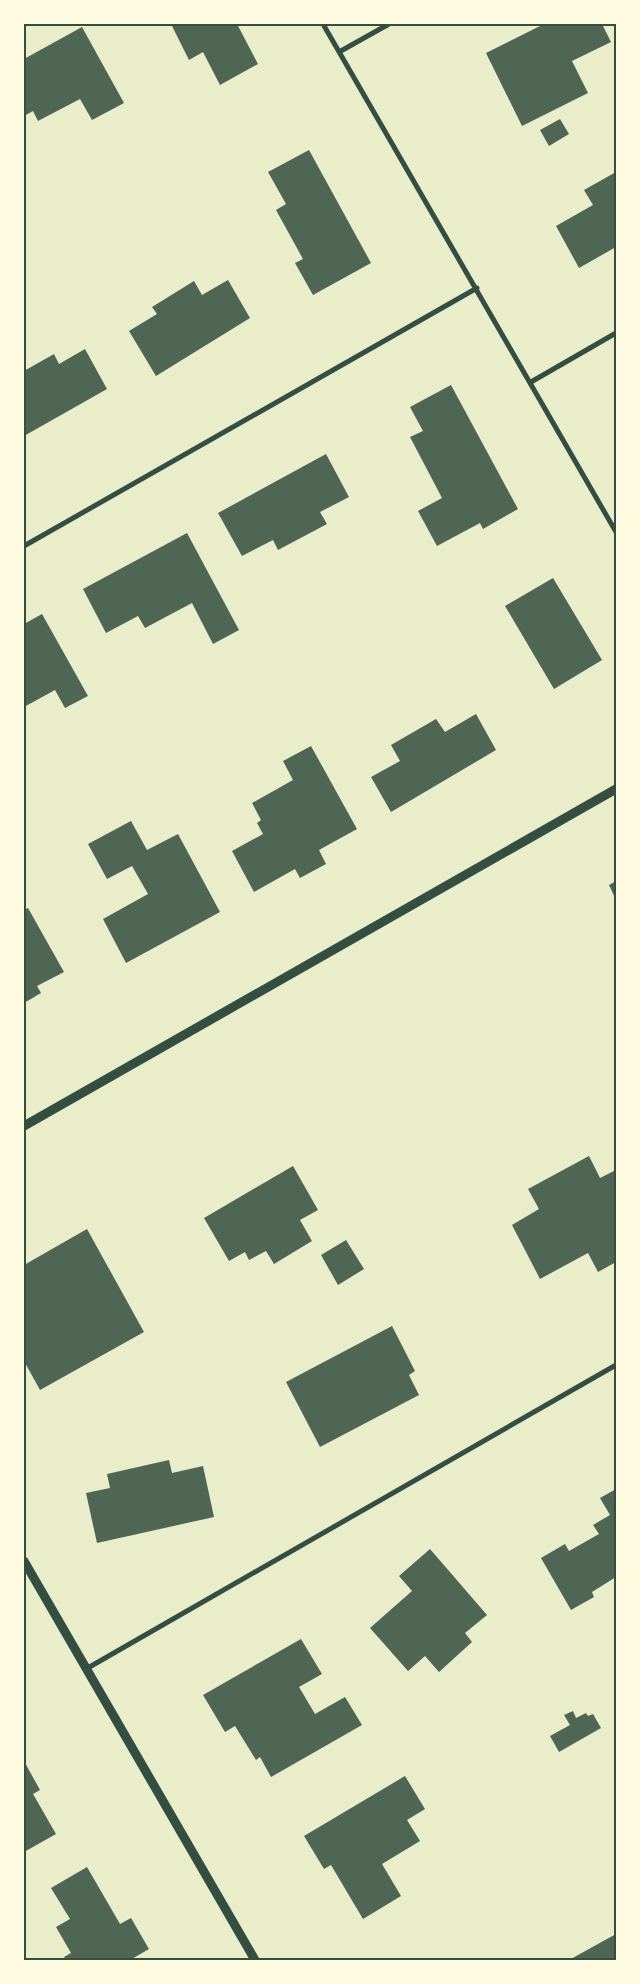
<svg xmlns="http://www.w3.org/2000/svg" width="640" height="1984" font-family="'Source Sans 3',sans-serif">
  <rect width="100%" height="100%" fill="#e9edc9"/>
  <path fill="#4f6655" d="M 171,24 L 237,24 L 258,64 L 220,85 L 203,52 L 189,60 Z
    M 541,24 L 609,24 L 603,26 L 611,42 L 572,61 L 588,93 L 522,126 L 486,53 L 542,25 Z
    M 82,27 L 124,103 L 92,120 L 80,99 L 38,121 L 33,111 L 24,116 L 24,59 Z
    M 560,119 L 569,134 L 549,146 L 540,130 Z
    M 309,150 L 371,263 L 313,295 L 295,263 L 303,259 L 276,210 L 286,204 L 268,172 Z
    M 616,172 L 616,247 L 579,268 L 556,226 L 593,205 L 584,190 Z
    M 228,280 L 250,318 L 156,376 L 129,331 L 157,314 L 152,307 L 194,281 L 202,295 Z
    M 85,349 L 107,389 L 24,436 L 24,371 L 54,354 L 59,364 Z
    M 451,385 L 518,509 L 483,529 L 480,523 L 437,546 L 418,511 L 442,498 L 410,437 L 423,431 L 410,407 Z
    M 326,454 L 349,497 L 320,512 L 327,524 L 278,550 L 273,540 L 242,556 L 218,513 Z
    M 187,533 L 239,630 L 213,644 L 192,603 L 145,628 L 138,616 L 106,633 L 83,589 Z
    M 553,578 L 602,660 L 554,689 L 505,606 Z
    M 42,614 L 88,696 L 65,708 L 55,690 L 24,707 L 24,624 Z
    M 476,714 L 496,750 L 391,812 L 371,777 L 400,761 L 391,745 L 436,719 L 445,732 Z
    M 311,746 L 357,829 L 319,850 L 326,864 L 300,878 L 295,869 L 254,892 L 232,851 L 263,834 L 257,823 L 261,820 L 252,803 L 293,780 L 283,761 Z
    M 131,821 L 147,850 L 178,834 L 220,912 L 126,963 L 103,919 L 148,894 L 132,866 L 107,879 L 88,844 Z
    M 616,881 L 616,900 L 609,885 Z
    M 28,908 L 64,972 L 37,986 L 41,993 L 24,1003 L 24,910 Z
    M 589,1156 L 600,1178 L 616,1170 L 616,1262 L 598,1272 L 588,1253 L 540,1279 L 512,1225 L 539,1209 L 528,1189 Z
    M 293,1166 L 318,1210 L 300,1220 L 312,1241 L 274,1264 L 266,1251 L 249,1260 L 245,1252 L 229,1261 L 204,1218 Z
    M 87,1229 L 144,1332 L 40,1390 L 24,1361 L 24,1265 Z
    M 346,1240 L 364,1269 L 338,1285 L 321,1255 Z
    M 392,1326 L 415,1371 L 409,1375 L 419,1395 L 320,1447 L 286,1382 Z
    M 169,1460 L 172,1473 L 203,1466 L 214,1517 L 97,1543 L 86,1493 L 110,1488 L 107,1474 Z
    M 616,1489 L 616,1577 L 592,1592 L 594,1597 L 571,1610 L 541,1558 L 565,1544 L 569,1551 L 599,1534 L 593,1525 L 610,1515 L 600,1498 Z
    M 430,1549 L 487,1615 L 465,1633 L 472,1642 L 439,1672 L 425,1656 L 408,1671 L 370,1628 L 412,1591 L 399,1576 Z
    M 301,1639 L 322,1674 L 299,1687 L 315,1714 L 345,1697 L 362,1725 L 271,1777 L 260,1757 L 256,1760 L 235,1726 L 225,1732 L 203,1695 Z
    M 573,1711 L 576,1718 L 586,1713 L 588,1716 L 593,1714 L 601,1728 L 559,1752 L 550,1736 L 570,1725 L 564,1715 Z
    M 24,1761 L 40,1790 L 33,1794 L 56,1834 L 24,1852 Z
    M 405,1776 L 425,1809 L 407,1820 L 420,1841 L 382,1864 L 401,1896 L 363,1919 L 331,1865 L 324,1869 L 304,1836 Z
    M 87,1867 L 120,1924 L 131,1918 L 149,1949 L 130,1960 L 66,1960 L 64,1957 L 71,1953 L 56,1927 L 70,1919 L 51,1888 Z
    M 616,1934 L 616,1960 L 569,1960 Z"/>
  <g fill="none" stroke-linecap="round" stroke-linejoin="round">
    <path stroke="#344e41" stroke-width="5" d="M 323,24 L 616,532
      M 339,52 L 389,24
      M 531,382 L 616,333
      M 24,546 L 477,288
      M 86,1669 L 616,1365"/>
    <path stroke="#344e41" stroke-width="9" d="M 24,1126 L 616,789
      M 24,1561 L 255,1960"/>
  </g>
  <rect width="640" height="1984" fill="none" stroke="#fefae0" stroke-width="50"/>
  <rect x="25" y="25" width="590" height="1934" fill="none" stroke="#344e41" stroke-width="2"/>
</svg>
